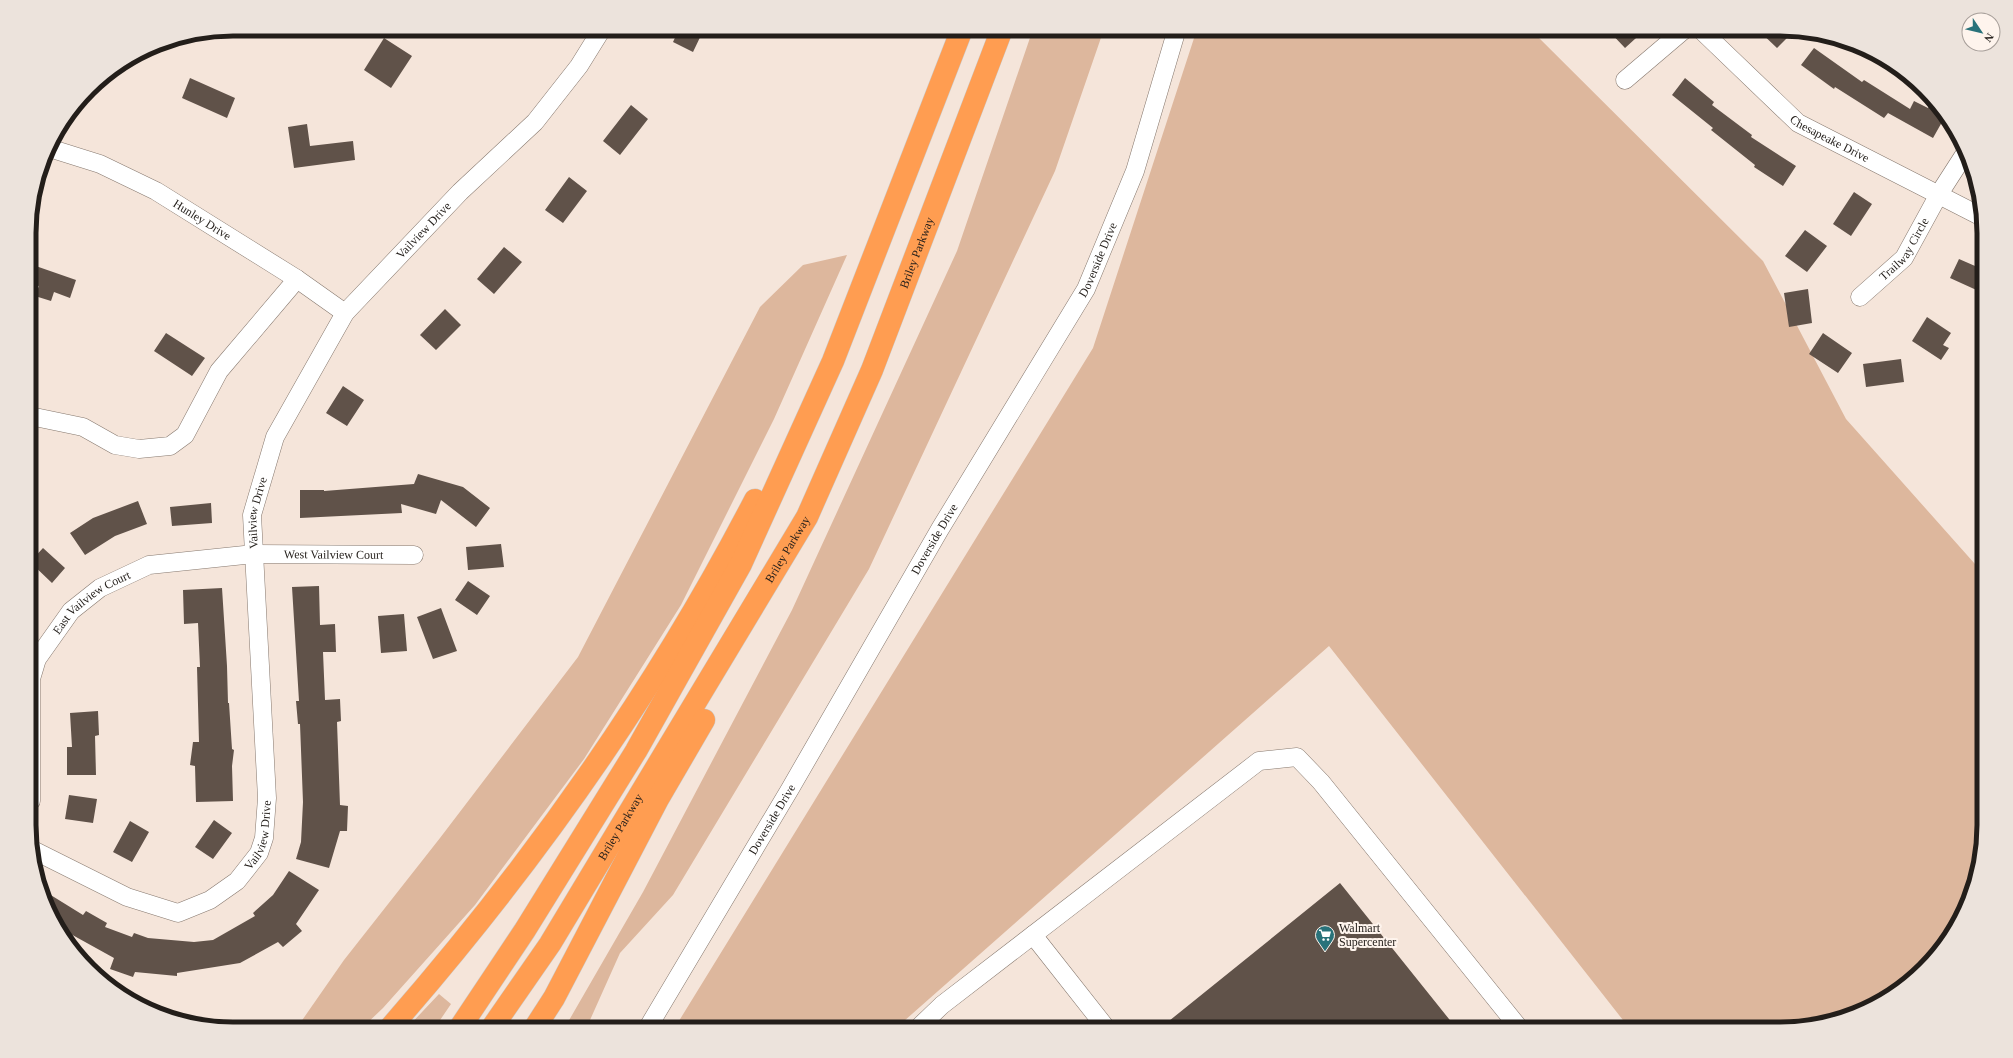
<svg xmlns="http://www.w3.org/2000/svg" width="2013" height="1058" font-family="'Times New Roman',serif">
  <rect width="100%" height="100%" fill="#f5e5da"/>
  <path fill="#ddb79d" d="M 1033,29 L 1104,29 L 1055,171 L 869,569 L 673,895 L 620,953 L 586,1029 L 564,1029 L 643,892 L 792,610 L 957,251 Z
    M 1197,29 L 1530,29 L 1763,261 L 1846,419 L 1983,573 L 1984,825 L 1977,877 L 1963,915 L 1933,960 L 1893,995 L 1845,1018 L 1793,1029 L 1630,1029 L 1329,646 L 895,1029 L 674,1029 L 1093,348 Z
    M 847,255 L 774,419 L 681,605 L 584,759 L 475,905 L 383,1008 L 361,1029 L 296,1029 L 344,960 L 440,838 L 578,657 L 760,307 L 803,265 Z
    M 439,994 L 451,1004 L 434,1029 L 406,1029 Z"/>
  <path fill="#605249" d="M 679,29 L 704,29 L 693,52 L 673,42 Z
    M 1607,29 L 1646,29 L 1625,48 Z
    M 1757,29 L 1780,29 L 1794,31 L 1777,48 Z
    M 384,38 L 412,56 L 391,88 L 364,70 Z
    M 1814,48 L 1862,82 L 1864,80 L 1910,109 L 1914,101 L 1928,108 L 1932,100 L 1946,115 L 1933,138 L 1888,113 L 1884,118 L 1835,87 L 1834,89 L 1801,65 Z
    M 190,78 L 235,98 L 227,118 L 182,98 Z
    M 1685,78 L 1714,102 L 1712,105 L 1752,135 L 1751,137 L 1796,166 L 1783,186 L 1754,167 L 1755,165 L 1711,130 L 1713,128 L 1672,95 Z
    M 631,105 L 648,119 L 620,155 L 603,141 Z
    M 307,124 L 310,146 L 353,141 L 355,160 L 294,168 L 288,127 Z
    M 569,177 L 587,191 L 563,223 L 545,210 Z
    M 1854,192 L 1872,204 L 1851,236 L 1833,224 Z
    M 1805,230 L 1827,246 L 1807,272 L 1785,256 Z
    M 504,247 L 522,262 L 494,294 L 477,279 Z
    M 1959,259 L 1982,269 L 1983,293 L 1950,278 Z
    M 30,264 L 76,280 L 70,298 L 54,292 L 51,301 L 35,296 L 39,286 L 30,284 Z
    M 1808,289 L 1812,323 L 1789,327 L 1784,293 Z
    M 445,309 L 461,325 L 436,350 L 420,335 Z
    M 1927,317 L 1951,333 L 1943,345 L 1949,348 L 1941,360 L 1912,341 Z
    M 166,333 L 205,358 L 192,376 L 154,351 Z
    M 1823,333 L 1852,353 L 1838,373 L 1809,354 Z
    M 1901,359 L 1904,382 L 1866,387 L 1863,364 Z
    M 343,386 L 364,400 L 347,426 L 326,413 Z
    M 418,474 L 463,487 L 490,508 L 476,527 L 441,500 L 436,514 L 401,504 L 402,513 L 300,518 L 300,490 L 324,490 L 324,491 L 414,484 Z
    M 138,501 L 147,524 L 115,536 L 85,555 L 70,533 L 93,518 Z
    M 211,503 L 212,523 L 172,526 L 170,507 Z
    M 501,544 L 504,567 L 468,570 L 466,547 Z
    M 43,548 L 65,568 L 52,583 L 30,562 Z
    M 468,581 L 490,596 L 477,615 L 455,600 Z
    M 319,586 L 320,625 L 335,624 L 336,652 L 323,652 L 325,700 L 340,699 L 341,721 L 337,722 L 340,805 L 348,806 L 347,831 L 340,831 L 329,868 L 296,859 L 301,842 L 303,802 L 300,724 L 298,724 L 296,701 L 299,701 L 292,587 Z
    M 222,588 L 227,666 L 228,703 L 229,703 L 232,749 L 234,750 L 232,766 L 233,801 L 196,802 L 195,766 L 190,765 L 193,742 L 199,742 L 197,667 L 200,667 L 198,623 L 184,624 L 183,590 Z
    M 441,608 L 457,651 L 433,659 L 417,617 Z
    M 404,614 L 407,651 L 381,653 L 378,616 Z
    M 98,711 L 99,735 L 95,736 L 96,775 L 67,775 L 67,747 L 72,747 L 70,713 Z
    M 69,795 L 97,799 L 93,823 L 65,819 Z
    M 214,820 L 232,833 L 213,859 L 195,847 Z
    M 130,821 L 149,832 L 132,862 L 113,852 Z
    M 289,871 L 319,890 L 296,924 L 302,931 L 283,947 L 278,942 L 240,963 L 177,973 L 177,976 L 135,972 L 133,977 L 110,969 L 114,958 L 58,927 L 44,903 L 41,889 L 83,915 L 86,911 L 107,923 L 105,927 L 132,937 L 134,933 L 148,938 L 194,942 L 213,940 L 255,916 L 253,913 L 273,895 Z
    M 1340,883 L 1457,1029 L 1176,1029 L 1169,1021 Z"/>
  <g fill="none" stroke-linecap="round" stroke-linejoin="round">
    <g stroke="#86786e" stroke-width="19">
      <g id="minor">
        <path id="s1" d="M 1700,29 L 1798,123 L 1982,217"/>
        <path d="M 1625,80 L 1685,29"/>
        <path id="s2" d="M 49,148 L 100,164 L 156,191 L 297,279 L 345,313"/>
        <path id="s3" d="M 1860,297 L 1904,258 L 1939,194 L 1966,152"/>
        <path d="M 30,416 L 83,427 L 115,445 L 139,449 L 170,446 L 185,435 L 219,371 L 297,279"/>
        <path id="s4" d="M 31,801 L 31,679 L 37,659 L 71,611 L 100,588 L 149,565 L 254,554 L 414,555"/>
        <path id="s5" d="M 31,849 L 127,897 L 178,913 L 210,900 L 237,881 L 259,853 L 264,838 L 267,798 L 252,515 L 275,437 L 345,313 L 460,192 L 535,122 L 579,66 L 602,29"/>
        <path d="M 1033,935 L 1107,1029"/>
        <path id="s6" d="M 647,1029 L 790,789 L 940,529 L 1086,289 L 1135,171 L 1177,29"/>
        <path d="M 917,1029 L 942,1005 L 1259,761 L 1297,757 L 1321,782 L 1520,1029"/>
      </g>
    </g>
    <g stroke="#cac9c8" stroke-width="23">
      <g id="highway">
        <path d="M 389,1029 C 531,867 656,691 755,500"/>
        <path d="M 459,1029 L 525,930 L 636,751 L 741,564 L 833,361 L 962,29"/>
        <path id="s7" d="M 491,1029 L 550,944 L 807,517 L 872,370 L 1002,29"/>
        <path d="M 534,1029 L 554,998 L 658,799 L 704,720"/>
      </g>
    </g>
    <use href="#minor" stroke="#fff" stroke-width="18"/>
    <use href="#highway" stroke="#ff9d51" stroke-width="22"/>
  </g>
  <defs>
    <g id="supermarket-pin" transform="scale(1)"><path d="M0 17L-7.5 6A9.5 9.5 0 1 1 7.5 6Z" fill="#29727a" stroke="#fef4ed"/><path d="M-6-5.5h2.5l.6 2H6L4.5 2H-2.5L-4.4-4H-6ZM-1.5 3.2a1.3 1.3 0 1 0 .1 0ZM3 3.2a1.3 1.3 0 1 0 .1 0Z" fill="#fff"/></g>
  </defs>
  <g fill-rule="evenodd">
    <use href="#supermarket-pin" x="1325" y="935"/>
  </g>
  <g text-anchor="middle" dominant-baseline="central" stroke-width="4" stroke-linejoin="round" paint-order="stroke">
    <g font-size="12" fill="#231e1a" stroke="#fef4ed">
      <text stroke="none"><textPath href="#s1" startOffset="171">Chesapeake Drive</textPath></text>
      <text stroke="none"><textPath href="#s2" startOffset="170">Hunley Drive</textPath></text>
      <text stroke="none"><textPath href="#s5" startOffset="941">Vailview Drive</textPath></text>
      <text stroke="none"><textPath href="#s3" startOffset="66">Trailway Circle</textPath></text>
      <text stroke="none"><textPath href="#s7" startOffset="888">Briley Parkway</textPath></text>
      <text stroke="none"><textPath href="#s6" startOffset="892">Doverside Drive</textPath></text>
      <text stroke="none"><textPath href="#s5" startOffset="606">Vailview Drive</textPath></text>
      <text stroke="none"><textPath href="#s6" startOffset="568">Doverside Drive</textPath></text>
      <text stroke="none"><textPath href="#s7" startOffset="564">Briley Parkway</textPath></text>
      <text stroke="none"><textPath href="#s4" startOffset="478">West Vailview Court</textPath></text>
      <text stroke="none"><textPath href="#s4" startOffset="223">East Vailview Court</textPath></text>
      <text stroke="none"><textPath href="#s6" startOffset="244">Doverside Drive</textPath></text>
      <text stroke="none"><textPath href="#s7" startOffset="240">Briley Parkway</textPath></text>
      <text stroke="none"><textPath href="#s5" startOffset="281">Vailview Drive</textPath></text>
    </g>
    <g font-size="12" fill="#231e1a" stroke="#fef4ed" text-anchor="start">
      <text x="1339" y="928">Walmart<tspan x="1339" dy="14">Supercenter</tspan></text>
    </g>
  </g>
  <path d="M0 0H2013V1058H0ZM233 36H1780A197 197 0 0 1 1977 233V825A197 197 0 0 1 1780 1022H233A197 197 0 0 1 36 825V233A197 197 0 0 1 233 36Z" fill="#ece3dc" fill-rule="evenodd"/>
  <path fill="none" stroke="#231e1a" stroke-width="5" d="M233 36H1780A197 197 0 0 1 1977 233V825A197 197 0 0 1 1780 1022H233A197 197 0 0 1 36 825V233A197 197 0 0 1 233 36Z"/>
  <g transform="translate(1981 32) rotate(125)"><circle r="19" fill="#fef4ed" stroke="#a69e99"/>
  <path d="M0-3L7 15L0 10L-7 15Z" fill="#29727a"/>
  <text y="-6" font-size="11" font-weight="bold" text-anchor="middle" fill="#231e1a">N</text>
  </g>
</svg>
